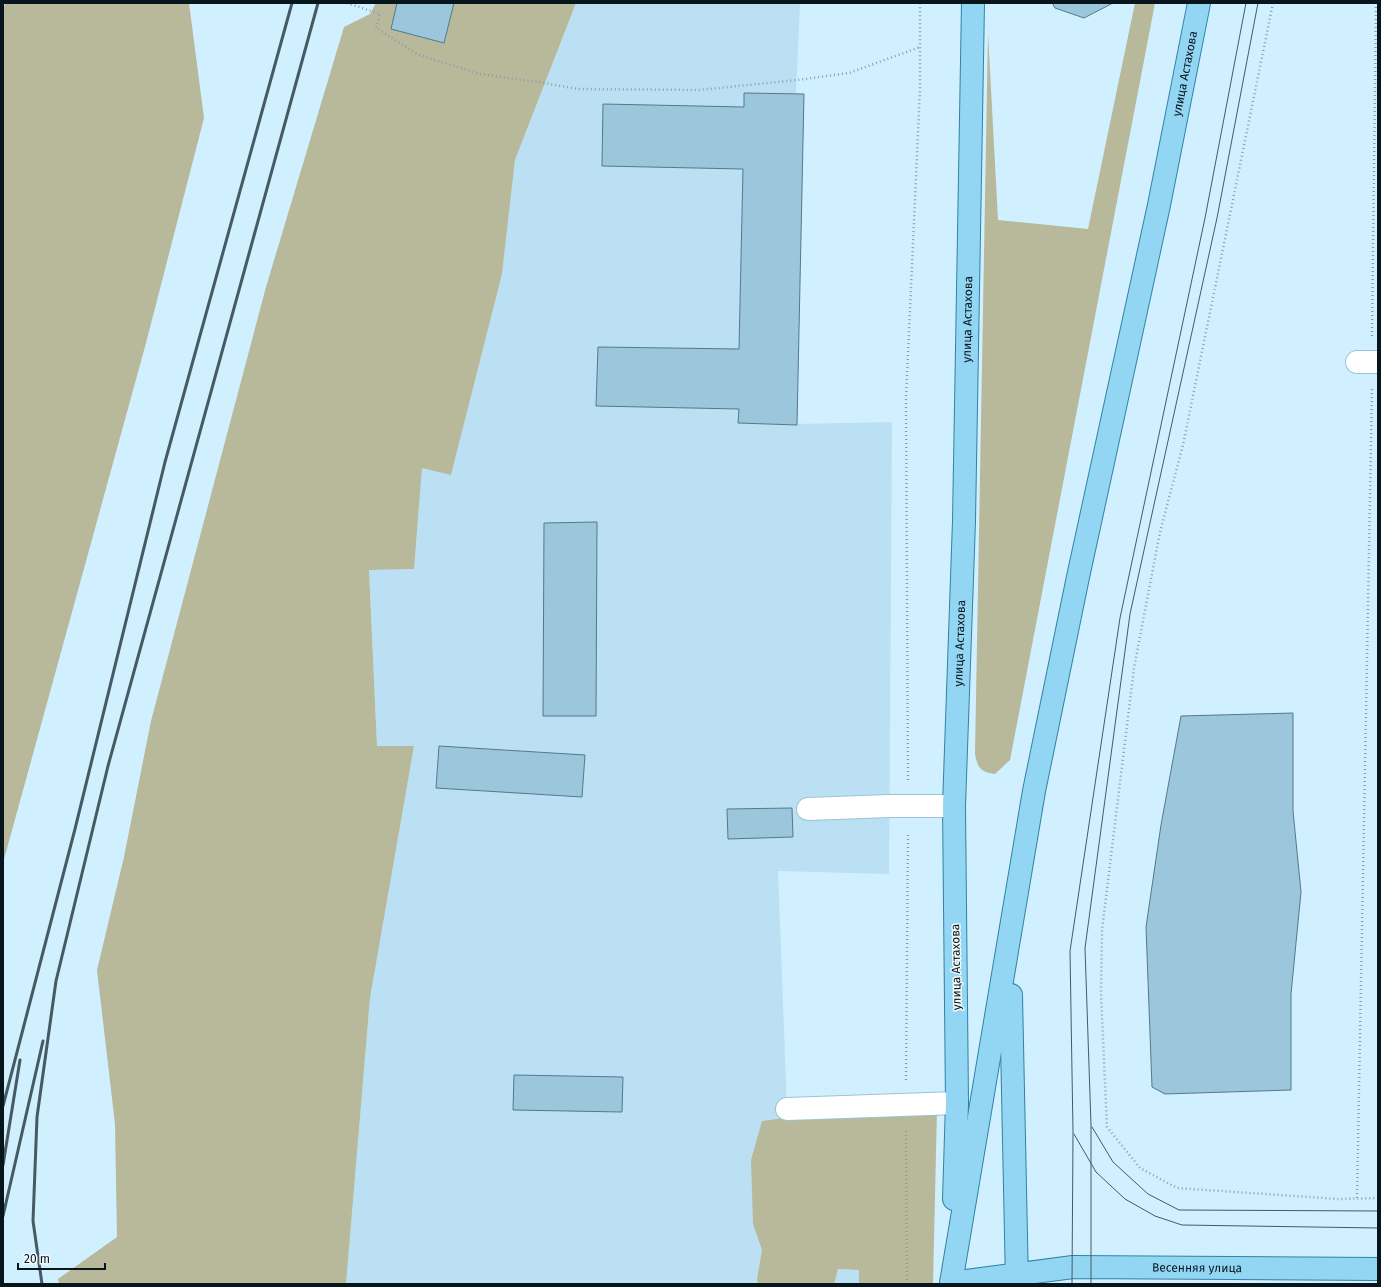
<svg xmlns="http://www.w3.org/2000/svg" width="1381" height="1287" font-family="'Fira Sans',sans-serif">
  <rect width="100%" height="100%" fill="#d0efff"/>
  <path fill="#bbe0f3" d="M 576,3 L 800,3 L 796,94 L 804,94 L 797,424 L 892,422 L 889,874 L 778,871 L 793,1268 L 859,1270 L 859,1284 L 346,1284 L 370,998 L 414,746 L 377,746 L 369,570 L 414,569 L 422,467 L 451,475 L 502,274 L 515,160 Z"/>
  <path fill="#b8b89a" d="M 5,3 L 189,3 L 204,118 L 146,343 L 3,863 L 3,12 Z
    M 376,3 L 576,3 L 515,160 L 502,274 L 451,475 L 422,468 L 414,569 L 369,570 L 377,746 L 414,746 L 370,998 L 346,1284 L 59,1284 L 58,1279 L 117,1237 L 115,1124 L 97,970 L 124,857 L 151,721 L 266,287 L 344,27 L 370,14 Z
    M 1135,3 L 1155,3 L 1010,760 L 995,774 C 980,772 978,768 975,754 L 988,33 L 998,220 L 1088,229 Z
    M 937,1109 L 933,1284 L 859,1284 L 859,1270 L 838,1269 L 834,1284 L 758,1284 L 757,1279 L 762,1250 L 753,1224 L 751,1160 L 762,1121 L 839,1111 Z"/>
  <path fill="#9bc6dc" stroke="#55798b" d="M 397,3 L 454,3 L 444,43 L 391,29 Z
    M 1052,3 L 1113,3 L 1084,18 L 1055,8 Z
    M 744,93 L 804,94 L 797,425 L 738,423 L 739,409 L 596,406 L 598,347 L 739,349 L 743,169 L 602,166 L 603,104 L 744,107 Z
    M 597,522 L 596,716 L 543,716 L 544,523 Z
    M 1293,713 L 1293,811 L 1301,892 L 1291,994 L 1291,1090 L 1165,1094 L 1152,1087 L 1146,927 L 1161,825 L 1181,716 Z
    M 439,746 L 585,755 L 582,797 L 436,788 Z
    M 792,808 L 793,837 L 728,839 L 727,809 Z
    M 514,1075 L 623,1077 L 622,1112 L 513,1110 Z"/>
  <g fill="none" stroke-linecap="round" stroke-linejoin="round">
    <g stroke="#9dc3d7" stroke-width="24">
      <path id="minor" d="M 1357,362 L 1378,362
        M 808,809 L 889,806 L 954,806
        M 787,1109 L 957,1103"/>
    </g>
    <g stroke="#3381a4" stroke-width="24">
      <g id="major">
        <path d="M 1011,995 L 1017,1284"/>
        <path id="s1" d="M 954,1199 L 957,1103 L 954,806 L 964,521 L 973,3"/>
        <path id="s2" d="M 951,1283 L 1034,791 L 1078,577 L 1159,205 L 1199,3"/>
        <path id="s3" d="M 951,1283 L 1073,1267 L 1378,1269"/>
      </g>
    </g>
    <path stroke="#87a0ad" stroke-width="2.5" stroke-dasharray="1 3" stroke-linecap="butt" d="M 347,3 L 380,14 L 376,28 L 419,55 L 480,74 L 545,83 L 577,89 L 699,90 L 797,80 L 849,73 L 920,47
      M 1273,3 L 1183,445 L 1160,532 L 1134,668 L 1102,930 L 1101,994 L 1107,1127 L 1140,1168 L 1177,1188 L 1338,1199 L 1378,1198
      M 1372,336 L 1376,3
      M 908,780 L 906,398 L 920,89 L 920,3
      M 906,1080 L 908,833
      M 906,1131 L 907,1284
      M 1357,1198 L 1372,389"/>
    <use href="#minor" stroke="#fff" stroke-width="22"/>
    <use href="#major" stroke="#93d6f4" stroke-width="22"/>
    <path stroke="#465a63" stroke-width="1" d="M 1092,1127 L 1113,1162 L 1148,1194 L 1179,1210 L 1378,1211
      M 1074,1134 L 1096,1172 L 1125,1199 L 1155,1216 L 1182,1225 L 1378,1228
      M 1072,1284 L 1073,1132 L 1070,951 L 1120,618 L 1205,218 L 1246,3
      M 1091,1284 L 1091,1125 L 1085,948 L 1130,614 L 1217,218 L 1258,3"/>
    <path stroke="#465a63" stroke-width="3" d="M 3,1106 L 75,829 L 165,462 L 292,3
      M 3,1165 L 20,1060
      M 3,1216 L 43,1041
      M 42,1284 L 33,1221 L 37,1117 L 56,981 L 108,766 L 318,3"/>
  </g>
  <g text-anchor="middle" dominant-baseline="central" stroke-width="3" stroke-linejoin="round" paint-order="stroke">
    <g font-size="12" fill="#07161d" stroke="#f0f8fc">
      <text stroke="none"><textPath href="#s2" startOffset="1232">улица Астахова</textPath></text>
      <text stroke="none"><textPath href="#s1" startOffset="880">улица Астахова</textPath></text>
      <text stroke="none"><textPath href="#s1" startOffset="556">улица Астахова</textPath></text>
      <text transform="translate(956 967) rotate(-91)">улица Астахова</text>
      <text stroke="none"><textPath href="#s3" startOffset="247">Весенняя улица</textPath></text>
    </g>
  </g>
  <rect width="1381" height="1287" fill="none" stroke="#07161d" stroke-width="8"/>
  <path d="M18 1263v6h87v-6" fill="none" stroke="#07161d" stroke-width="2"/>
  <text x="24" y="1263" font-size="12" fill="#07161d" stroke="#f0f8fc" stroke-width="3" paint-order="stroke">20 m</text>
</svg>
